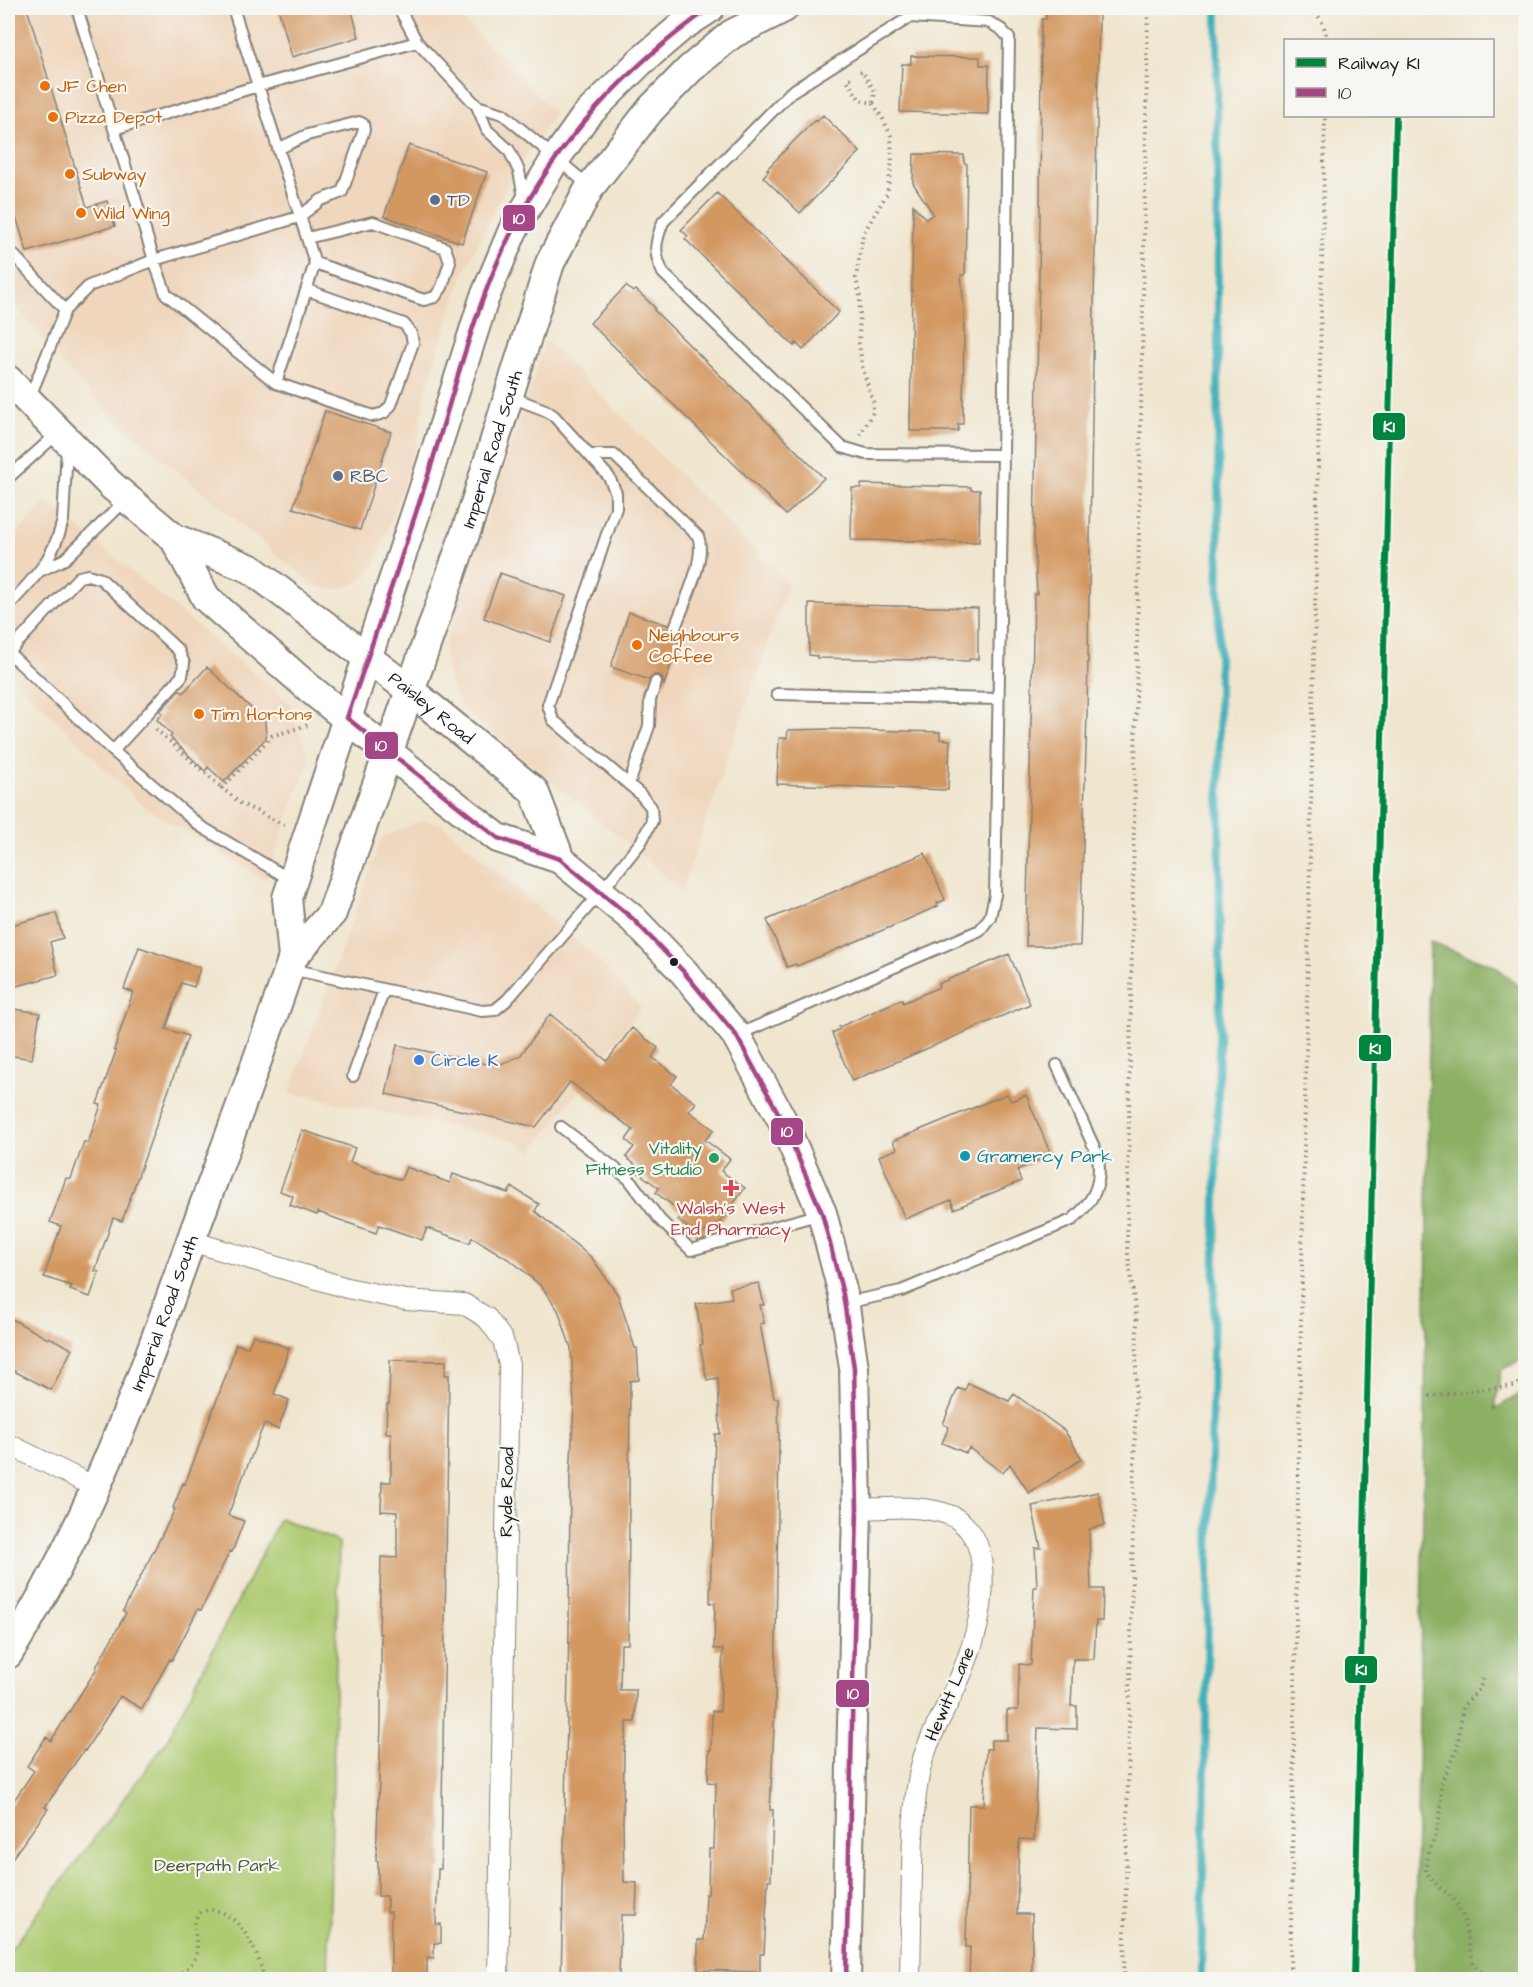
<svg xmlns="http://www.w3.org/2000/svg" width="1533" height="1987" font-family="'Architects Daughter',sans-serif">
  <rect width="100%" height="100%" fill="#f6f6f2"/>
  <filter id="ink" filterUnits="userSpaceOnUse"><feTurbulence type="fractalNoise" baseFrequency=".0167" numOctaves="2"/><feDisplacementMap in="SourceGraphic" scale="12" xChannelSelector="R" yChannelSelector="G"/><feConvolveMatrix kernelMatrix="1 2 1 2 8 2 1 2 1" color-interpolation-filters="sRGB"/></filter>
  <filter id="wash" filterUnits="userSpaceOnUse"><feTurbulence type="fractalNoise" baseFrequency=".008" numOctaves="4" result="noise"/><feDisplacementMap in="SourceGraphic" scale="24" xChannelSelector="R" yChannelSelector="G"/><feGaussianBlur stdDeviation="1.35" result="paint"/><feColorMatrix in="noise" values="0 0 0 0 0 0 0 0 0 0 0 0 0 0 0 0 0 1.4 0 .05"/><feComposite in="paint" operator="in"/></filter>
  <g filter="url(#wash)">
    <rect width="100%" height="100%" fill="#f0e6cf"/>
    <path fill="#efd6bc" d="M 8,8 L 452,8 L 555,113 L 508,183 L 464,272 L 426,390 L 416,448 L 375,565 L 355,584 L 336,590 L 315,587 L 112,416 L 64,366 L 8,296 Z
      M 546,340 L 788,584 L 681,893 L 648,860 L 461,707 L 448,678 L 444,648 Z
      M 47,501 L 288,702 L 310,759 L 265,880 L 142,805 L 8,673 L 8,543 Z
      M 421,820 L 442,824 L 599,960 L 641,1008 L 532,1152 L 515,1140 L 290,1093 L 381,839 Z"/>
    <path fill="#afcb72" stroke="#667447" stroke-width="1.5" d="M 280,1518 L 339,1542 L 328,1979 L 8,1979 L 8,1953 L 165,1744 Z"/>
    <path fill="#8baf64" stroke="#546640" stroke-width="1.5" d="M 1430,942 L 1495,966 L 1525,991 L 1525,1358 L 1501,1370 L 1495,1409 L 1525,1391 L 1525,1979 L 1414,1979 L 1425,1412 Z"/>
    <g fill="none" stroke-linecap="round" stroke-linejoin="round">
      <path stroke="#40b0ba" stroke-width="8" d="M 1201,1980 L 1220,990 L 1217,8"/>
    </g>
    <g id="blocks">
      <path fill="#d39760" d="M 8,8 L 27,8 L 87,207 L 107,201 L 115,226 L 27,252 L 11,201 L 8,202 Z
        M 278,8 L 351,8 L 359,37 L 292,57 Z
        M 1046,10 L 1099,11 L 1087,714 L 1080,946 L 1026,946 L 1034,594 L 1037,594 L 1034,537 L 1040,220 L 1041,31 L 1042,19 L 1046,19 Z
        M 911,56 L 980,57 L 980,65 L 989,65 L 988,114 L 900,112 L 902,64 L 911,64 Z
        M 823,115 L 860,152 L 800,213 L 763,177 L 769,170 L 767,169 L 793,142 L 815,120 L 816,122 Z
        M 409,145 L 487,172 L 462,243 L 384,216 Z
        M 914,154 L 964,155 L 964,163 L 967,164 L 965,275 L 961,275 L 964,309 L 963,424 L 958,424 L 958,431 L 910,431 L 913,205 L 926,219 L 933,214 L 913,183 Z
        M 717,193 L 839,312 L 803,350 L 796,343 L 794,346 L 685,239 L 688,236 L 681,230 Z
        M 626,286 L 633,292 L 636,290 L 645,298 L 655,308 L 654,310 L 824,478 L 786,515 L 590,323 Z
        M 325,411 L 391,432 L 360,530 L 293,508 Z
        M 861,484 L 971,487 L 971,490 L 980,490 L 979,542 L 851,540 L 852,488 L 861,488 Z
        M 500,573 L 566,596 L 550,642 L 484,618 Z
        M 809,604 L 978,608 L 978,659 L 969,659 L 969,661 L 817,658 L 817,656 L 809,655 Z
        M 629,612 L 668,625 L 669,632 L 673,635 L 679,634 L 683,630 L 664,685 L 662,678 L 659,675 L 654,675 L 649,680 L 611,667 Z
        M 207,667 L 265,721 L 266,738 L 224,782 L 208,767 L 205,771 L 170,737 L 172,735 L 157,720 L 163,713 L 160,711 L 180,690 L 183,693 Z
        M 830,729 L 940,732 L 940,739 L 950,740 L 948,790 L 777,784 L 779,738 L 787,738 L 788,730 Z
        M 925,853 L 945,900 L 937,903 L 938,906 L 888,928 L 797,966 L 796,964 L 787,967 L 767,920 Z
        M 56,913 L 63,938 L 50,942 L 58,975 L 13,987 L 8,968 L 8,926 Z
        M 139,947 L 200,968 L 194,987 L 181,983 L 166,1029 L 188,1036 L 122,1221 L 113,1218 L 95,1271 L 99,1272 L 90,1297 L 70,1290 L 72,1286 L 44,1277 L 61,1226 L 50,1222 L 66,1178 L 71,1179 L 84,1142 L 88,1143 L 101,1105 L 97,1104 L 116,1051 L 114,1050 L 133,992 L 124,989 Z
        M 1009,954 L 1030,1004 L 852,1081 L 832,1033 L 840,1029 L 839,1027 L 902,999 L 903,1003 L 939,987 L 938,984 Z
        M 8,1008 L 40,1013 L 32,1059 L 8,1055 Z
        M 550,1014 L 607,1061 L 632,1028 L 658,1048 L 652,1057 L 677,1076 L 671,1084 L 696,1103 L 689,1111 L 714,1130 L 705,1140 L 730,1159 L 721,1171 L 745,1188 L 711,1234 L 706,1230 L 700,1237 L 678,1220 L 683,1213 L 656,1193 L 659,1188 L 636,1171 L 639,1168 L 626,1157 L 634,1147 L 626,1140 L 633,1130 L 570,1082 L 536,1127 L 386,1094 L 397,1045 L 496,1066 L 520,1056 Z
        M 1007,1094 L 1011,1101 L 1026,1095 L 1051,1155 L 1017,1170 L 1021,1181 L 954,1209 L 951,1200 L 905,1219 L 879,1156 L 897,1149 L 893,1141 Z
        M 302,1130 L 355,1148 L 350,1162 L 401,1180 L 406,1167 L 450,1183 L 453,1174 L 508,1193 L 512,1187 L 539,1204 L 535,1211 L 592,1258 L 618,1295 L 635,1348 L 637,1348 L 639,1380 L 630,1381 L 628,1644 L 621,1644 L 620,1690 L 636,1690 L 635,1722 L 627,1722 L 624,1753 L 623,1821 L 624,1882 L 637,1883 L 636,1915 L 621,1915 L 619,1977 L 614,1977 L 614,1980 L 561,1980 L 569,1632 L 570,1477 L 574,1404 L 571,1348 L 558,1310 L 542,1287 L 513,1262 L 472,1237 L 470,1243 L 427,1228 L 422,1240 L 379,1225 L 376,1233 L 318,1212 L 317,1215 L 290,1205 L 293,1196 L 280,1191 Z
        M 759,1283 L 764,1305 L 760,1305 L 764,1323 L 760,1324 L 774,1398 L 778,1398 L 779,1441 L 775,1706 L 770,1810 L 773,1810 L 771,1880 L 768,1880 L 764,1954 L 760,1954 L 760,1972 L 698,1970 L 698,1940 L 704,1940 L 706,1894 L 708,1894 L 709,1849 L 714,1849 L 716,1783 L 708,1782 L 709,1750 L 711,1750 L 712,1711 L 720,1711 L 723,1649 L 714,1649 L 715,1603 L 710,1603 L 715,1434 L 720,1434 L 718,1378 L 707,1380 L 700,1345 L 703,1344 L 696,1304 L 732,1298 L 730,1288 Z
        M 8,1317 L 48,1339 L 49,1337 L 72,1349 L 51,1390 L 8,1368 Z
        M 253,1335 L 289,1348 L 274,1394 L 289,1400 L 278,1429 L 264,1424 L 228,1515 L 244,1521 L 232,1552 L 230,1551 L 201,1610 L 198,1609 L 172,1660 L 170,1659 L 142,1709 L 120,1696 L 85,1751 L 84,1750 L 45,1807 L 48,1809 L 8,1864 L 8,1809 L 34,1771 L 27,1766 L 46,1737 L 51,1741 L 97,1668 L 96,1667 L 126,1613 L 123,1611 L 175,1509 L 173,1508 L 183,1483 L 185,1484 L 228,1370 L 236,1344 L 248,1347 Z
        M 390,1360 L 446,1361 L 445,1375 L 449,1375 L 441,1869 L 438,1869 L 436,1924 L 441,1924 L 441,1943 L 434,1943 L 434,1958 L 427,1957 L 427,1980 L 391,1980 L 391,1912 L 387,1912 L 387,1896 L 378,1896 L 378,1861 L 376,1861 L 381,1724 L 381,1634 L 379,1634 L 381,1557 L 397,1558 L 397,1512 L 381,1511 L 382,1482 L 391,1482 L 391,1433 L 386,1433 L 387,1404 L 389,1404 Z
        M 968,1383 L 1009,1401 L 1014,1394 L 1065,1431 L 1082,1459 L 1029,1493 L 1010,1464 L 1003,1473 L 969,1448 L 966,1453 L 942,1443 L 949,1427 L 943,1424 L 958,1388 L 965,1391 Z
        M 1098,1492 L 1105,1525 L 1089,1529 L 1091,1589 L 1103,1589 L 1102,1621 L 1096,1621 L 1094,1659 L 1073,1659 L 1071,1706 L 1077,1706 L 1077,1729 L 1038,1728 L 1034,1840 L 1019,1839 L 1017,1914 L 1032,1914 L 1032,1980 L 969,1980 L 970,1947 L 966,1947 L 969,1805 L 984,1805 L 986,1749 L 991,1749 L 991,1740 L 1007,1740 L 1007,1710 L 1018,1710 L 1019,1664 L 1031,1665 L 1034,1587 L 1037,1587 L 1035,1548 L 1041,1548 L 1032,1506 Z"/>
    </g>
  </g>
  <g filter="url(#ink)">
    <use href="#blocks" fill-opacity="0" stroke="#868176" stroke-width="1.5"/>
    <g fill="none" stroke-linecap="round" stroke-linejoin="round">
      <g stroke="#868176" stroke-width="14">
        <path id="lane" d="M 77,8 L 114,129
          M 233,8 L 315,263 L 276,383 L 166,294 L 154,260 L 299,217 L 321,200 L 342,192 L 364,130 L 363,124 L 359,122 L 307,135 L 278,149
          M 399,8 L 417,42 L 477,106 L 487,130 L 509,150 L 519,171 L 524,198
          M 910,17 L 989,22 L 1002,30 L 1009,38 L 1003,455 L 866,454 L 842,447 L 663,273 C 653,252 655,243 663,222 L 791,92 Z
          M 477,106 L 503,114 L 588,185
          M 307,238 L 373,222 L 445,248 L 450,262 L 442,287 L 435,297 L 424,300 L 315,263
          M 8,249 L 65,310
          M 276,383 L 373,416 L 384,413 L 391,405 L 413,343 L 411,333 L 404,324 L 307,290
          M 29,399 L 65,310 L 89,286 L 154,260 L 114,129 L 258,86 L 417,42
          M 590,455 L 614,455 L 698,536 C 707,559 683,604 675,628
          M 8,478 L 58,433
          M 42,570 L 65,559 L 126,500
          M 8,606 C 35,577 53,561 63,520 L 67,448
          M 8,652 L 113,751 L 200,826 L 291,880
          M 8,653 L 79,577 L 88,575 L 101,579 L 178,650 L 184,663 L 182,676 L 113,751
          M 777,694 L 998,699
          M 629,784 L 649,726 L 650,700 L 656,682
          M 291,969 L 482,1011 L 495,1010 L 507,1000 L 600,893 L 641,842 L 652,821 L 651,807 L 639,793 L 553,720 L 548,705 L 616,508 L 616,493 L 609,477 L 554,416 L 545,410 L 511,397
          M 737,1035 L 980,930 L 990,917 L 995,895 L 1003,455
          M 353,1076 L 384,990
          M 561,1127 L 629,1179 L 660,1220 L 691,1250 L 821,1214
          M 845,1303 L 901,1291 L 1072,1220 C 1094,1201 1102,1185 1098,1156 L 1057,1065"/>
      </g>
      <g stroke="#868176" stroke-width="22">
        <path id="street" d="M 191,1241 L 347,1288 L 406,1300 L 464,1304 L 487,1318 L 503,1340 L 509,1365 L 498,1980
          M 8,1444 L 97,1488
          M 857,1509 C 886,1508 916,1505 944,1513 C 965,1519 978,1538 981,1559 C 988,1604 973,1650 954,1691 C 942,1716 928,1739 921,1766 C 913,1800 913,1835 912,1870 C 911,1907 911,1943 910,1980"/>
      </g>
      <g stroke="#868176" stroke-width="32">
        <g id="secondary">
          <path id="s1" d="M 8,380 L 111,485 L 174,538 L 251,569 L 411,691 L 534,791 L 560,859"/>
          <path d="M 174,538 L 206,598 L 309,688 L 418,776 L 498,838 L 560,859 L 633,919 L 683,971 L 736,1035 L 782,1120 L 822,1213 L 843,1294 L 854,1368 L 857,1509 L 846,1980"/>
          <path d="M 293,957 L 287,898 L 421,497 L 484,299 L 513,230 L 556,158 L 585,117 L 640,62 L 681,27 L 710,8"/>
          <path id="s2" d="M 8,1654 C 91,1522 141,1381 193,1235 C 227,1143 262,1051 293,957 L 332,913 L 471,517 L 550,263 L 590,187 L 651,109 L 690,69 L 732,34 L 784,8"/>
        </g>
      </g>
      <path stroke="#868176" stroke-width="4" stroke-dasharray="1.5 4.5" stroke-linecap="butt" d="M 1310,8 C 1320,15 1327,29 1326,40
        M 860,72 L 862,71 L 875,92 L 873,103
        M 851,78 L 847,80 L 860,100 L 873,103 L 883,119 L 891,136 L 892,162 L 887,194 L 863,234 L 856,278 L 860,297 L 859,343 L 862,366 L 873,402 L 873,412 L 860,435
        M 156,729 L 222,788
        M 284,825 L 240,803 L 222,788 L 272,736 L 308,725
        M 1429,1396 L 1514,1386 L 1526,1379
        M 1483,1679 L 1480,1688 L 1463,1706 L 1457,1749 L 1441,1783 L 1441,1810 L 1436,1834 L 1428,1855 L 1425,1872 L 1440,1888 L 1453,1898 L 1462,1913 L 1474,1965 L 1491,1980
        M 173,1980 C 181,1973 192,1966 196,1956 C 201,1943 183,1911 211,1910 C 220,1910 228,1915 235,1921 C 249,1935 261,1960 264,1980
        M 1124,1980 L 1137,1324 L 1127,1246 L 1128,1175 L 1148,8
        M 1290,1980 L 1303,1202 L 1325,116"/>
      <use href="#lane" stroke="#fff" stroke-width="10"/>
      <use href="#street" stroke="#fff" stroke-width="20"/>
      <use href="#secondary" stroke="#fff" stroke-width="28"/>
      <g stroke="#f6f6f2" stroke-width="9">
        <path id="bus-1" d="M 710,8 C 628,66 559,138 513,229 C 475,304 455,388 430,469 C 404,552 375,635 347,718 L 498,838 L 560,859 L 633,919 L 683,971 L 736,1035 L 782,1120 L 822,1213 L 843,1294 L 854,1368 L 857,1509 L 846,1980"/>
      </g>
      <use href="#bus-1" stroke="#a54686" stroke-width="4.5"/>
      <g stroke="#f6f6f2" stroke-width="10">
        <path id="rail-1" d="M 1354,1980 L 1396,116"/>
      </g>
      <use href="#rail-1" stroke="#00853f" stroke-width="6"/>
    </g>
  </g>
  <g fill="#e8710a" stroke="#f6f6f2" stroke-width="2">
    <circle cx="45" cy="86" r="6"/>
    <circle cx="53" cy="117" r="6"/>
    <circle cx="70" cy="174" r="6"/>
    <circle cx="81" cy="213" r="6"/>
    <circle cx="637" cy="645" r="6"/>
    <circle cx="199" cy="714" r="6"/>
  </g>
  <g fill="#5c6f8a" stroke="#f6f6f2" stroke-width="2">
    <circle cx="435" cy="200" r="6"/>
    <circle cx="338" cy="476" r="6"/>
  </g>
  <circle fill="#1c1c1c" stroke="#f6f6f2" stroke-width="2" cx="674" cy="962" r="5"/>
  <circle fill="#3f7fe0" stroke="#f6f6f2" stroke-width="2" cx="419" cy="1060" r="6"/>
  <circle fill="#0f9aa8" stroke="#f6f6f2" stroke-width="2" cx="965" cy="1156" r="6"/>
  <circle fill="#2e9e5b" stroke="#f6f6f2" stroke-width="2" cx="714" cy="1158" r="6"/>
  <path fill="#e0444e" stroke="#f6f6f2" stroke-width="2" d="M728 1179h6v6h6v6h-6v6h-6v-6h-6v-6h6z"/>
  <g text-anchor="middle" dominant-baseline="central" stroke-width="4.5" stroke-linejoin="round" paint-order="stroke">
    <g font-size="18" fill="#c56008" stroke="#f6f6f2" text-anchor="start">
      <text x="57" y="86">JF Chen</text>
      <text x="65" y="117">Pizza Depot</text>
      <text x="82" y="174">Subway</text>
      <text x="93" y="213">Wild Wing</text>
      <text x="649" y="635">Neighbours<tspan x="649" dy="21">Coffee</tspan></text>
      <text x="211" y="714">Tim Hortons</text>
    </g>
    <g font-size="18" fill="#4e5e75" stroke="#f6f6f2" text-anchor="start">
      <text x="447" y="200">TD</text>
      <text x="350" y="476">RBC</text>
    </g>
    <g font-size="18" fill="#1c1c1c" stroke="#f6f6f2">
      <text stroke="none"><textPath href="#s2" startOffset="1304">Imperial Road South</textPath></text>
      <text stroke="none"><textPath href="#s1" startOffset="540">Paisley Road</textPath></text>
      <text stroke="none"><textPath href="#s2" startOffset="376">Imperial Road South</textPath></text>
      <text transform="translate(507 1492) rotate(-89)">Ryde Road</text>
      <text transform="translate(950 1694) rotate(-67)">Hewitt Lane</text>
    </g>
    <g font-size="18" fill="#366cbe" stroke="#f6f6f2" text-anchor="start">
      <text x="431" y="1060">Circle K</text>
    </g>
    <g font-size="18" fill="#27864d" stroke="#f6f6f2" text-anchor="end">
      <text x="702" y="1148">Vitality<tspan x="702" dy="21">Fitness Studio</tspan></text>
    </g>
    <g font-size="18" fill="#0d838f" stroke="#f6f6f2" text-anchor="start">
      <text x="977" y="1156">Gramercy Park</text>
    </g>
    <g font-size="18" fill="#be3a42" stroke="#f6f6f2">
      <text x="731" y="1208">Walsh’s West<tspan x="731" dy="21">End Pharmacy</tspan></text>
    </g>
    <g font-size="18" fill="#4f593a" stroke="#f6f6f2">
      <text x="217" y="1865">Deerpath Park</text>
    </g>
  </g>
  <g stroke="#f6f6f2" stroke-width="2">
    <rect x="502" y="204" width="34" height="28" rx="6" fill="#a54686"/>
    <rect x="1372" y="412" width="34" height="29" rx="6" fill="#00853f"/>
    <rect x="364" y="731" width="35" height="29" rx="6" fill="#a54686"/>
    <rect x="1358" y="1034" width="34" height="28" rx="6" fill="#00853f"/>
    <rect x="770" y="1117" width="34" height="29" rx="6" fill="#a54686"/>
    <rect x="1344" y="1655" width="34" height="29" rx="6" fill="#00853f"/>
    <rect x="835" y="1679" width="35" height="29" rx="6" fill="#a54686"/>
  </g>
  <g font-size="16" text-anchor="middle" font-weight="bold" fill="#fff">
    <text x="519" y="224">10</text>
    <text x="1389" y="432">KI</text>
    <text x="381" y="751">10</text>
    <text x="1375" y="1054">KI</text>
    <text x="787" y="1137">10</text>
    <text x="1361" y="1675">KI</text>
    <text x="853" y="1699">10</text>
  </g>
  <rect width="1533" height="1987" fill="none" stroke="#f6f6f2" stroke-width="30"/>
  <rect x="1284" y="39" width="210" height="78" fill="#f6f6f2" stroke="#9f9f9c" stroke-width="1.5"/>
  <rect x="1296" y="58" width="30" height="9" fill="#00853f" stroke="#9f9f9c" stroke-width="1.5"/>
  <text x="1338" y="69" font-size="18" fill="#1c1c1c">Railway KI</text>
  <rect x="1296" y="88" width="30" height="9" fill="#a54686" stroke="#9f9f9c" stroke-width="1.5"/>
  <text x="1338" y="99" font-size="18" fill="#1c1c1c">10</text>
</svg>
